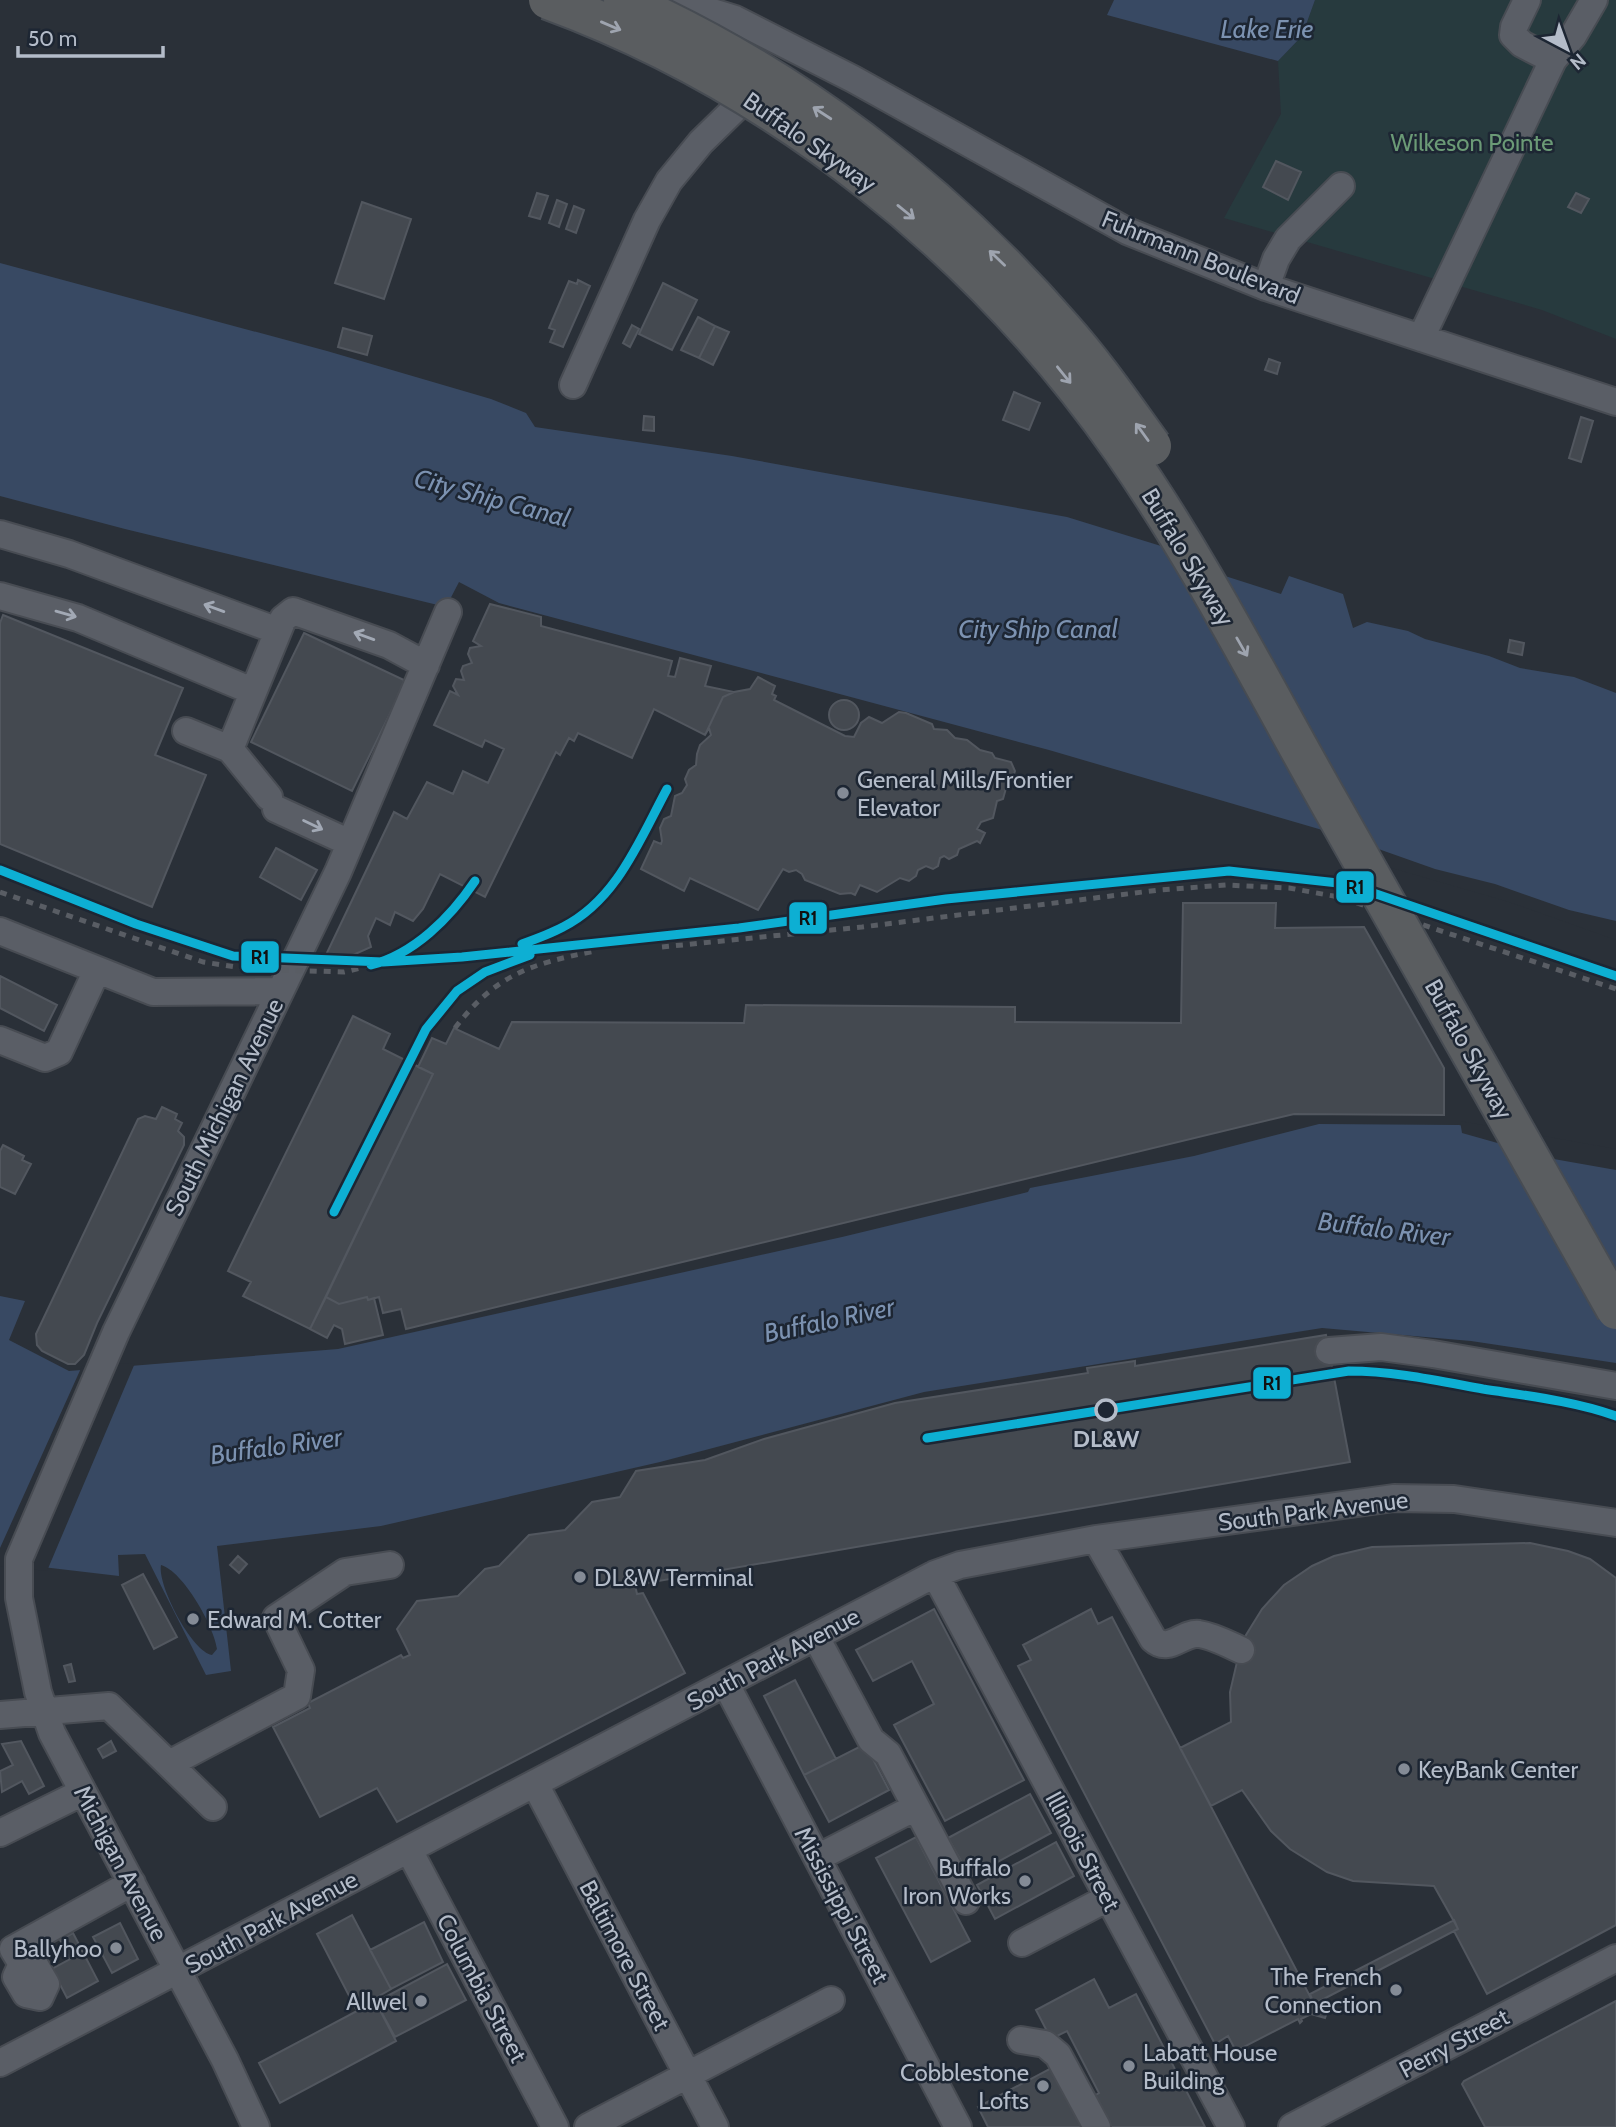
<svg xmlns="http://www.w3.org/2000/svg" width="1616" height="2127" font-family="Cabin,sans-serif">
  <rect width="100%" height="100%" fill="#2a3038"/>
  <path fill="#273a3e" d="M 1315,0 L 1616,0 L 1616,339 L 1542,310 L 1224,218 L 1281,114 L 1278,61 L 1302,36 Z"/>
  <path fill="#384963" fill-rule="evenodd" d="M 1114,0 L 1315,0 L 1302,36 L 1278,61 L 1107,15 Z
    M 0,263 L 327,351 L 491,399 L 526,413 L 535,427 L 732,456 L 1067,517 L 1174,550 L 1222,575 L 1281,594 L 1289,576 L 1343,594 L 1353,628 L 1367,622 L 1408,631 L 1425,639 L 1489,656 L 1520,668 L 1574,677 L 1616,693 L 1616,937 L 1336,834 L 1049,750 L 499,603 L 459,582 L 446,607 L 125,529 L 0,496 Z
    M 1319,1124 L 1459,1125 L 1616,1153 L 1616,1363 L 1471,1341 L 1322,1328 L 924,1392 L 660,1462 L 381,1526 L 217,1546 L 231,1671 L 206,1675 L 145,1554 L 118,1555 L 119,1576 L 0,1562 L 0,1296 L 25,1301 L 9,1340 L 69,1371 L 338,1349 L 842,1237 L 1028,1192 L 1030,1188 L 1194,1156 ZM 161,1565 C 183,1571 214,1626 217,1649 L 212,1655 C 192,1652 157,1585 161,1565 Z"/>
  <path fill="#2a3038" d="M 1336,834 L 1435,869 L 1495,884 L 1569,910 L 1616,921 L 1616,940 L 1509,902 L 1333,851 Z
    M 1460,1121 L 1616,1149 L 1616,1170 L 1509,1151 L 1501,1144 L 1462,1133 Z
    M 135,1363 L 47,1571 L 0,1566 L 0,1548 L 82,1366 Z"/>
  <path fill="#444950" stroke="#52575f" stroke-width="2" d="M 1276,161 L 1301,172 L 1288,200 L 1263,187 Z
    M 537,193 L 548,196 L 540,219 L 529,216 Z
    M 1576,193 L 1589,199 L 1581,213 L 1568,207 Z
    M 557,200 L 567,204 L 559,227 L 549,223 Z
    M 362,202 L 411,219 L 384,299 L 335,283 Z
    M 574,206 L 584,210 L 576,233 L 566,229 Z
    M 578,280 L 590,286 L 563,347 L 550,342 L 555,330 L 549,328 L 569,281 L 577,284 Z
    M 663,283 L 697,300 L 672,350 L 639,334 Z
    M 698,317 L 715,326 L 699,358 L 681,350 Z
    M 632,325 L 639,329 L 630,347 L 623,343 Z
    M 715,326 L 729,332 L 713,365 L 699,358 Z
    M 343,328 L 372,336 L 367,355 L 338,347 Z
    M 1269,359 L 1280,363 L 1277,374 L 1265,370 Z
    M 1014,392 L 1040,403 L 1029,430 L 1003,420 Z
    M 644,416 L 654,417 L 654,431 L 643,430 Z
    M 1581,417 L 1593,421 L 1581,462 L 1569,458 Z
    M 490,604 L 541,617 L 541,626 L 672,661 L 668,676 L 675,677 L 680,658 L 711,666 L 705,686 L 734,692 L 723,697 L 705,735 L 654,709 L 632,758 L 578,733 L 574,741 L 569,738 L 560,755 L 556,752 L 485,897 L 440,874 L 423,909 L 413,921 L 395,912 L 390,925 L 376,918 L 368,936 L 371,947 L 353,955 L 325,957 L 394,812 L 407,819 L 427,782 L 453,794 L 463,771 L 488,783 L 504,749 L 485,740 L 482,747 L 434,725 L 450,691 L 458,695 L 453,686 L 456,679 L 464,680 L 461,671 L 463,666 L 472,663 L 468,654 L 470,648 L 481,646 L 473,641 Z
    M 3,615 L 183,688 L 155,755 L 206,775 L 152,907 L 0,844 L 0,623 Z
    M 304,633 L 406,681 L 352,791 L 251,742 Z
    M 1510,640 L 1524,643 L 1522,655 L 1508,652 Z
    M 758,677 L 775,686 L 772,694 L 776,696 L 774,700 L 845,736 L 854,737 L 861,723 L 869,717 L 882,723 L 899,712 L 906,713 L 932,724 L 934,729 L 947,730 L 955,738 L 967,740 L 980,750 L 992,753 L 995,758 L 1011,762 L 1015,771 L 1013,777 L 1008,781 L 1003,799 L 997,801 L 993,818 L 981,822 L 977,829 L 985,833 L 980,843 L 977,841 L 959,849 L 957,855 L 949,859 L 944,856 L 940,858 L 938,866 L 933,869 L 926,866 L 918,870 L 916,876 L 909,881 L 900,878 L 877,892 L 860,885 L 855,895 L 851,893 L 840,894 L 805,880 L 802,874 L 796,870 L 789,872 L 783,869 L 758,910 L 690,878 L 684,891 L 641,869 L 654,841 L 661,844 L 662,841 L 660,828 L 664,819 L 671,816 L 675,796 L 682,793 L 687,785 L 685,779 L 689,770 L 696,765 L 697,754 L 700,745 L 711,735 L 709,728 L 705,735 L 723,697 L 734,692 L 750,689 Z
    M829 715a15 15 0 1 1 30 0a15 15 0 1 1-30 0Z
    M 276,848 L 317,870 L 301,900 L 260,877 Z
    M 1183,903 L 1276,903 L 1275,928 L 1364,927 L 1444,1068 L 1444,1115 L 1294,1114 L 406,1329 L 401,1309 L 383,1313 L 379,1297 L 368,1300 L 367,1297 L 339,1304 L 326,1297 L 433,1074 L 418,1067 L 432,1038 L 446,1044 L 454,1028 L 499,1049 L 512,1022 L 744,1023 L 746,1005 L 1015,1007 L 1015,1022 L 1181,1023 Z
    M 0,976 L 57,1005 L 44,1031 L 0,1008 Z
    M 353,1016 L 390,1034 L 383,1049 L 433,1074 L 310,1329 L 243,1296 L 251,1282 L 228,1271 Z
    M 162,1107 L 177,1114 L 175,1119 L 182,1123 L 178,1131 L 184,1137 L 184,1145 L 97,1323 L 84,1355 L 75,1364 L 68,1364 L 42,1351 L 37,1345 L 36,1334 L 138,1119 L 145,1116 L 156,1119 Z
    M 3,1145 L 24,1156 L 22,1160 L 31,1164 L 15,1194 L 0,1187 L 0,1151 Z
    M 326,1297 L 339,1304 L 367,1297 L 368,1300 L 374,1298 L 383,1335 L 345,1344 L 342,1329 L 334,1325 L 327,1338 L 310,1329 Z
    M 1326,1335 L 1350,1462 L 635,1585 L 637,1594 L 643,1593 L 685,1673 L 397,1822 L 377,1788 L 320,1817 L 273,1727 L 310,1708 L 308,1703 L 401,1655 L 403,1658 L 410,1655 L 397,1629 L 417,1601 L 458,1596 L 485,1569 L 499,1566 L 529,1535 L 565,1530 L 592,1502 L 620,1497 L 636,1471 L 705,1460 L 764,1439 L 895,1403 L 1088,1373 L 1087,1368 L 1135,1361 L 1135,1366 Z
    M 1530,1543 L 1568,1551 L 1590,1559 L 1616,1578 L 1616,1925 L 1487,1994 L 1454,1931 L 1458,1929 L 1456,1925 L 1434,1886 L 1353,1881 L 1327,1872 L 1290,1849 L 1271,1831 L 1242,1790 L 1211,1806 L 1180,1748 L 1231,1722 L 1230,1692 L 1237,1662 L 1246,1635 L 1262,1609 L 1284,1585 L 1312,1566 L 1334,1556 L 1372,1547 Z
    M 238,1556 L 247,1564 L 239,1573 L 230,1565 Z
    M 143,1574 L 177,1637 L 154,1649 L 122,1585 Z
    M 934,1609 L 1024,1780 L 945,1821 L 894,1725 L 934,1704 L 912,1661 L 873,1681 L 856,1650 Z
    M 1091,1609 L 1098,1624 L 1112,1617 L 1314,2004 L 1328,2009 L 1325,2018 L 1311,2014 L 1301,2019 L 1302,2021 L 1300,2023 L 1298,2019 L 1236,2051 L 1228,2036 L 1215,2044 L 1018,1666 L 1031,1660 L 1023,1645 Z
    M 71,1664 L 75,1681 L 69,1682 L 64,1666 Z
    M 795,1680 L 836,1759 L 804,1775 L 764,1696 Z
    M 21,1741 L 44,1786 L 29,1794 L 22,1781 L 2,1792 L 0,1771 L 13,1765 L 2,1744 Z
    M 111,1741 L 116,1751 L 103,1758 L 98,1749 Z
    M 865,1744 L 889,1790 L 829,1822 L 804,1775 Z
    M 1030,1794 L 1051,1833 L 970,1877 L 948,1838 Z
    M 916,1837 L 970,1941 L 931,1962 L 876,1858 Z
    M 1056,1842 L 1074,1876 L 995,1919 L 977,1885 Z
    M 352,1915 L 391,1989 L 374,1999 L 396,2041 L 280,2103 L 259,2063 L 357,2011 L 317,1934 Z
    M 1454,1920 L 1458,1929 L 1314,2004 L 1310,1994 Z
    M 424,1922 L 443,1962 L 391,1989 L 370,1950 Z
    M 120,1923 L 138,1959 L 112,1973 L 93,1937 Z
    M 73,1933 L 98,1981 L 67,1998 L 52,1969 L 70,1959 L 60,1940 Z
    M 447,1964 L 466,2000 L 395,2037 L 376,2002 Z
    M 1094,1979 L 1109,2008 L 1136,1994 L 1205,2127 L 1108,2127 L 1092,2097 L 1099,2093 L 1067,2031 L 1051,2039 L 1036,2010 Z
    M 1616,2001 L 1616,2127 L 1485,2127 L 1462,2084 L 1464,2081 Z
    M 1057,2065 L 1090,2127 L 988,2127 L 978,2107 Z"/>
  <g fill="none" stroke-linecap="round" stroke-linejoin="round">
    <g stroke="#484c53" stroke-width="30">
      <path id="minor" d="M 683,0 L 696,7 L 735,19 L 853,79 L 1127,231 L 1266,287 L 1616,402
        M 1527,0 L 1514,27 L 1513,35 L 1522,44 L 1553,60
        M 1266,287 L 1276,259 L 1288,239 L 1341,186
        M 1421,338 L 1553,60 L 1573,36 L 1594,0
        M 573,385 L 647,220 L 669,181 L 701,142 L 743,101 L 759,89
        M 0,534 L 69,554 L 278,631
        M 0,596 L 78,618 L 252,691
        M 186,731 L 230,749
        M 269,797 L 230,749 L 283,619 L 293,611 L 389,645 L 426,665
        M 276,809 L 350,843
        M 0,931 L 153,992 L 280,991
        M 0,1040 L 45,1058 L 59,1052 L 97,970
        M 1329,1351 L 1381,1347 L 1433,1354 L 1616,1386
        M 1096,1539 L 1153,1639 C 1169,1654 1182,1632 1199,1634 C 1213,1636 1228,1644 1241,1650
        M 935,1574 L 1231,2127
        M 816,1637 L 871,1740 L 888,1754 L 966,1901
        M 726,1684 L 958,2127
        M 0,1715 L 109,1706 L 213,1807
        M 169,1764 L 297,1696 L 301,1670 L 276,1618 L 345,1572 L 390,1565
        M 535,1784 L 715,2127
        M 0,1833 L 83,1792
        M 409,1850 L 555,2127
        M 817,1858 L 916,1807
        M 1022,1943 L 1108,1898
        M 22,1964 L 13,1949 L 132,1883
        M 22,1964 L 36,1967 L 46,1984 L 40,1997
        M 22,1964 L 16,1977 L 26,1994 L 40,1997
        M 1021,2040 L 1045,2044 L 1058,2055 L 1097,2127
        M 0,2063 L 935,1574 L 960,1565 L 1096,1539 L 1394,1498 L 1454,1499 L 1616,1523
        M 256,2127 L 225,2060 L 52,1733 L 38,1692 L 19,1598 L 19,1559 L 116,1332 L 338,872 L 448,612
        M 588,2127 L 831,2000
        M 1292,2127 L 1616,1958"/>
    </g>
    <use href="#minor" stroke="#5a5e66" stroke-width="26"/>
    <path stroke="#595d64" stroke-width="5" stroke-dasharray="7 7" stroke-linecap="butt" d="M 0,870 L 136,924 L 233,956 L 383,962 L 462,957 L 739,928 L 946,899 L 1229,871 L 1347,884 L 1616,976
      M 0,892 L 203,962 L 249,969 L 344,972 L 369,966
      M 520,945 C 607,919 627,862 667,789
      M 662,947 L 862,927 L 1159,890 L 1226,885 L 1289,888 L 1339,897 L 1616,989
      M 392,958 C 425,942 454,912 475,881
      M 455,1028 C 496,974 531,964 595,951
      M 334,1212 L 426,1029 L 457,991 L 485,972 L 526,956"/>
    <g stroke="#474c53" stroke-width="42" stroke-linecap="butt">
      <path id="highway-bridge" d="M 548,0 C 779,85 981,248 1122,449 C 1200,561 1262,684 1329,802 C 1425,971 1520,1141 1616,1310
        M 623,0 C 792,75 941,189 1062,328 C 1095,365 1123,406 1152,446"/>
    </g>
    <use href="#highway-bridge" stroke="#5a5d60" stroke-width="38"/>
    <g stroke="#1d2633" stroke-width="14">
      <path id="rail-1" d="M 0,870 L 136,924 L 233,956 L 383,962 L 462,957 L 739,928 L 946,899 L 1229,871 L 1347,884 L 1616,976
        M 522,944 C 536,939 550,934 563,927 C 617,900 640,839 667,789
        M 371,965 C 414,954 450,918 475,881
        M 334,1212 L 426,1029 L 457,991 L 485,972 L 530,955
        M 927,1438 L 1349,1371 C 1394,1371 1439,1381 1483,1389 C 1528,1396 1574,1401 1616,1416"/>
    </g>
    <use href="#rail-1" stroke="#0dafd3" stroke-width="9"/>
  </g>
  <defs><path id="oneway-shaft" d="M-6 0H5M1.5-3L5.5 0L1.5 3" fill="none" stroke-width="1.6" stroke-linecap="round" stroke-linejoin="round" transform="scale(1.75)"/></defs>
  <g stroke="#9ea4af">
    <use href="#oneway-shaft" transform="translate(611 26) rotate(23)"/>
    <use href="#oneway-shaft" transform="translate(822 113) rotate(-147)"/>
    <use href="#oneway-shaft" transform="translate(906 212) rotate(39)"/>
    <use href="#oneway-shaft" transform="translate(997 258) rotate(-136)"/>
    <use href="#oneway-shaft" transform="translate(1064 375) rotate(51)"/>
    <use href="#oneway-shaft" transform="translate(1142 432) rotate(-126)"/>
    <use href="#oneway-shaft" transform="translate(1242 647) rotate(60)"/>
  </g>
  <g stroke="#a2a9b5">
    <use href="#oneway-shaft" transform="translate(214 608) rotate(-160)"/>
    <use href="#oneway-shaft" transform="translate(66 614) rotate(16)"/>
    <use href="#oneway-shaft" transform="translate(364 636) rotate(-160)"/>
    <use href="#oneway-shaft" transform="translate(313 825) rotate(26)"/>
  </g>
  <g fill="#848b96" stroke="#1d2633" stroke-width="2.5">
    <circle cx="843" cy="793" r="7"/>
    <circle cx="580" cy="1577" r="7"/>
    <circle cx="193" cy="1619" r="7"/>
    <circle cx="1404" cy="1769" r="7"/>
    <circle cx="1025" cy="1881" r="7"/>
    <circle cx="116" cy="1948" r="7"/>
    <circle cx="1396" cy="1990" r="7"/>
    <circle cx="421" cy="2001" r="7"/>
    <circle cx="1129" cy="2066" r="7"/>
    <circle cx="1043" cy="2086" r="7"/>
  </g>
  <circle fill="#1d2633" stroke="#b4bcc9" stroke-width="3.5" cx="1106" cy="1410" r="10"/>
  <g text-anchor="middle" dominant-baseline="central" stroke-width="5" stroke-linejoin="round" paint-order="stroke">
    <g font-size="24" fill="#b4bcc9" stroke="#1d2633">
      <text transform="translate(810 142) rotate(35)">Buffalo Skyway</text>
      <text transform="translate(1201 257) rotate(22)">Fuhrmann Boulevard</text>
      <text transform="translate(1188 557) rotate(59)">Buffalo Skyway</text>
      <text transform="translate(1469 1049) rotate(61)">Buffalo Skyway</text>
      <text transform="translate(224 1107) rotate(-64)">South Michigan Avenue</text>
      <text transform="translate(1313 1511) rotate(-7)">South Park Avenue</text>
      <text transform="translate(773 1659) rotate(-28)">South Park Avenue</text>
      <text transform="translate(1083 1851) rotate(62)">Illinois Street</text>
      <text transform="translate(121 1863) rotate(62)">Michigan Avenue</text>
      <text transform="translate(842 1905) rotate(62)">Mississippi Street</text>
      <text transform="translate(271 1922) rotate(-28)">South Park Avenue</text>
      <text transform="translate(625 1955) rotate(62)">Baltimore Street</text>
      <text transform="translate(482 1988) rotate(62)">Columbia Street</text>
      <text transform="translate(1454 2043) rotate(-28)">Perry Street</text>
    </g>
    <g font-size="24" fill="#6b9a76" stroke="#1d2633">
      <text x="1472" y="142">Wilkeson Pointe</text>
    </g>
    <g font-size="24" fill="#b4bcc9" stroke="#1d2633" text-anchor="start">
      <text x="857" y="779">General Mills/Frontier<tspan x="857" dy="28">Elevator</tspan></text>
      <text x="594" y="1577">DL&amp;W Terminal</text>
      <text x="207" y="1619">Edward M. Cotter</text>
      <text x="1418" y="1769">KeyBank Center</text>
      <text x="1011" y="1867" text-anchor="end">Buffalo<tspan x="1011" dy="28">Iron Works</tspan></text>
      <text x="102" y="1948" text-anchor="end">Ballyhoo</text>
      <text x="1382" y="1976" text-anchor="end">The French<tspan x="1382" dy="28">Connection</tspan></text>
      <text x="407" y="2001" text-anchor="end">Allwel</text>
      <text x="1143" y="2052">Labatt House<tspan x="1143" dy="28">Building</tspan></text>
      <text x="1029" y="2072" text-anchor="end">Cobblestone<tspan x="1029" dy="28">Lofts</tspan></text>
    </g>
    <g font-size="24" font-weight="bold" fill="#b4bcc9" stroke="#1d2633">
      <text x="1106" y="1438">DL&amp;W</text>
    </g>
    <g font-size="26" font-style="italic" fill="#7c92b1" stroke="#1d2633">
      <text x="1267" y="29">Lake Erie</text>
      <text transform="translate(492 498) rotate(15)">City Ship Canal</text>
      <text x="1038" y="629">City Ship Canal</text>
      <text transform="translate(1384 1229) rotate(7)">Buffalo River</text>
      <text transform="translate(829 1320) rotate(-12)">Buffalo River</text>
      <text transform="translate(276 1446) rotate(-8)">Buffalo River</text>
    </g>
  </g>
  <g stroke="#1d2633" stroke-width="2.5">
    <rect x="1335" y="870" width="40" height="34" rx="7" fill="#0dafd3"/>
    <rect x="788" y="901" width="40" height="34" rx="7" fill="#0dafd3"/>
    <rect x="240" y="940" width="40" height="34" rx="7" fill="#0dafd3"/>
    <rect x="1252" y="1366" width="40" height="34" rx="7" fill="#0dafd3"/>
  </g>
  <g font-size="19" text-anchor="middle" font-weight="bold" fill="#111">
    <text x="1355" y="894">R1</text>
    <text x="808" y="925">R1</text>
    <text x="260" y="964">R1</text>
    <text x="1272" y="1390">R1</text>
  </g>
  <g transform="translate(1567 49) rotate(139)" stroke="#1d2633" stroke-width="5" paint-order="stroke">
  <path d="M0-5L12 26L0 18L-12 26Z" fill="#b4bcc9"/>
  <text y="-10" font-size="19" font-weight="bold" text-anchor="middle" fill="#b4bcc9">N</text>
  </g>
  <path d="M18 46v10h145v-10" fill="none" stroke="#b4bcc9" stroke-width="3.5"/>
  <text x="28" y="46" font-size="21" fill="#b4bcc9" stroke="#1d2633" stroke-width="5" paint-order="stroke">50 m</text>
</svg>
